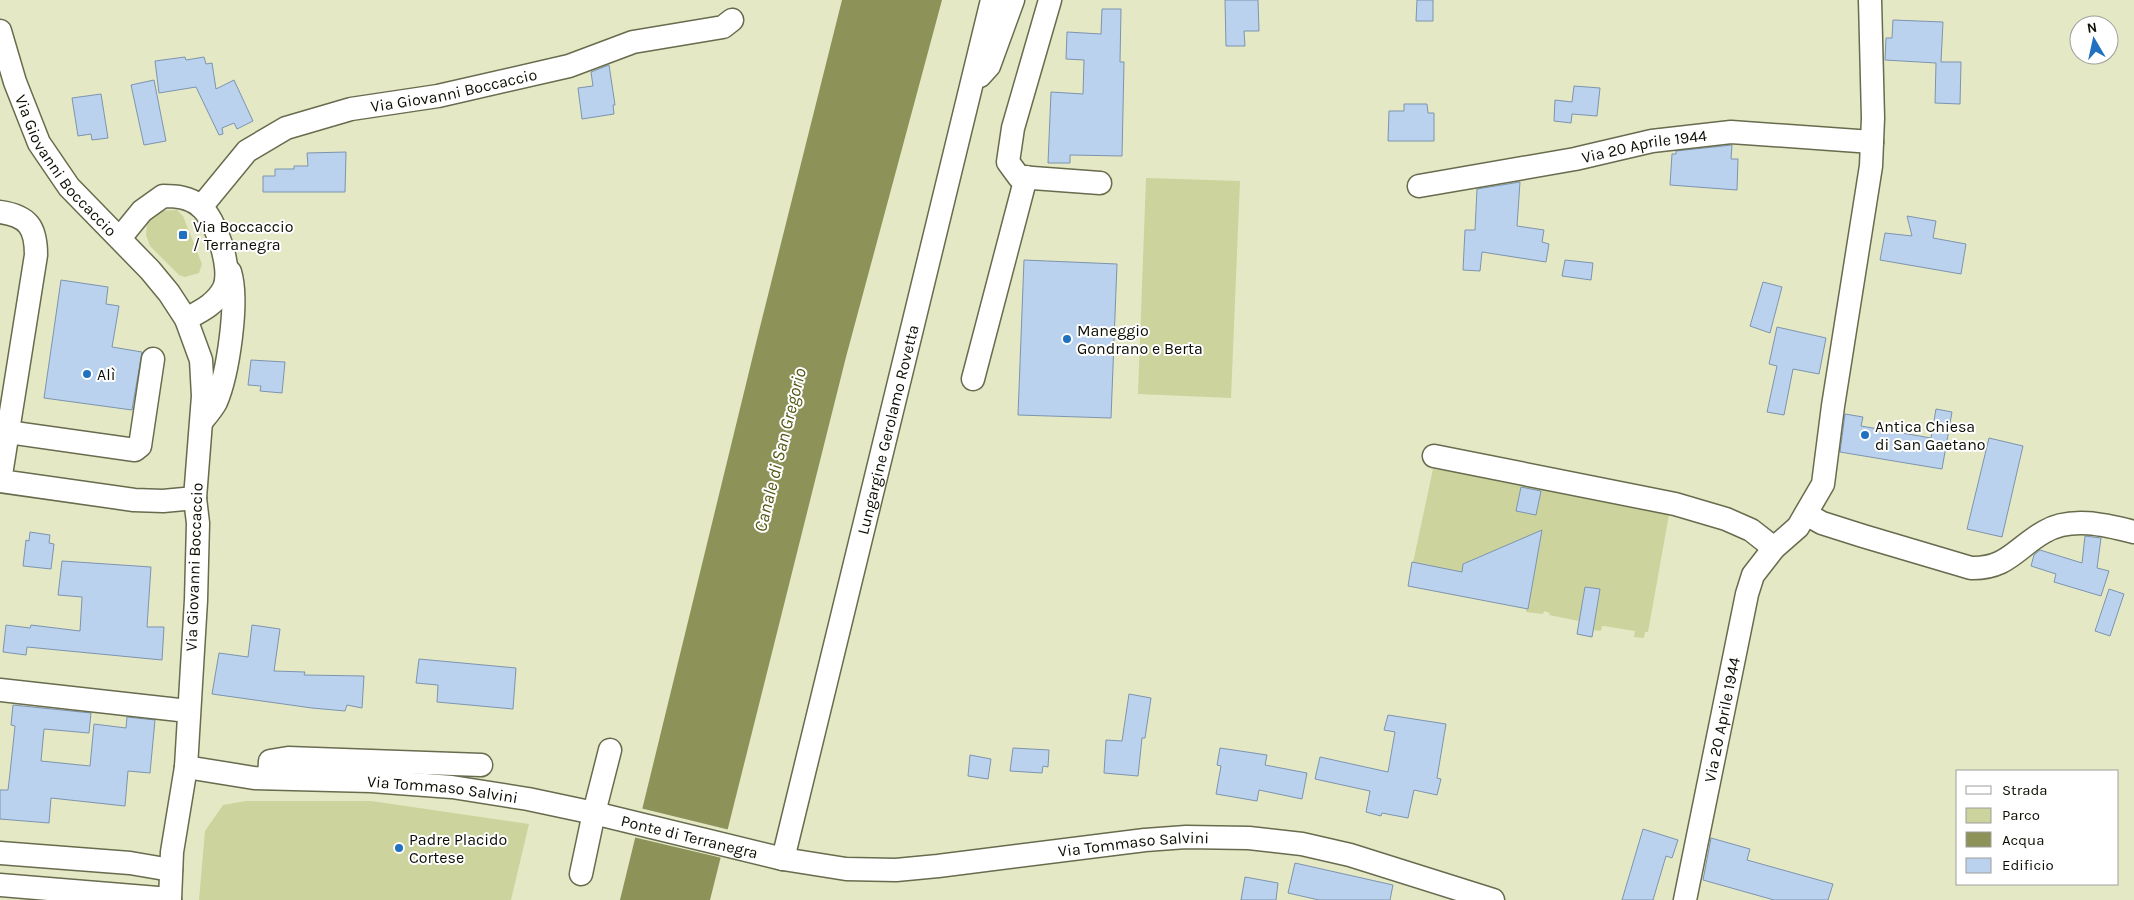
<svg xmlns="http://www.w3.org/2000/svg" width="2134" height="900" font-family="Karla,sans-serif">
  <rect width="100%" height="100%" fill="#e4e8c5"/>
  <path fill="#ccd39c" d="M 1146,178 L 1240,181 L 1231,398 L 1138,394 Z
    M 177,210 L 183,216 L 202,264 L 199,273 L 185,277 L 179,275 L 150,246 L 146,235 L 147,225 L 154,215 L 159,211 Z
    M 1433,469 L 1522,481 L 1670,509 L 1648,632 L 1645,632 L 1644,638 L 1634,637 L 1635,631 L 1604,626 L 1602,626 L 1601,631 L 1594,630 L 1592,637 L 1577,634 L 1579,621 L 1549,615 L 1550,613 L 1544,611 L 1543,614 L 1526,612 L 1526,609 L 1524,608 L 1408,586 Z
    M 246,801 L 371,801 L 529,824 L 511,900 L 199,900 L 205,831 L 223,805 Z"/>
  <path fill="#8c9258" d="M 842,0 L 942,0 L 846,357 L 710,900 L 620,900 L 757,339 Z"/>
  <path fill="#e4e8c5" d="M 640,808 L 730,830 L 722,858 L 633,837 Z"/>
  <path fill="#bad2ed" stroke="#7d94ae" d="M 1225,0 L 1258,0 L 1259,31 L 1244,31 L 1245,46 L 1226,46 Z
    M 1417,0 L 1433,0 L 1433,21 L 1416,21 Z
    M 1102,9 L 1121,9 L 1120,62 L 1124,62 L 1122,156 L 1070,155 L 1070,163 L 1048,163 L 1051,92 L 1083,94 L 1084,60 L 1066,59 L 1067,32 L 1101,34 Z
    M 1893,20 L 1943,22 L 1941,62 L 1961,62 L 1960,104 L 1935,103 L 1936,63 L 1885,60 L 1886,38 L 1892,38 Z
    M 185,57 L 186,60 L 204,57 L 206,64 L 212,63 L 216,89 L 234,80 L 253,121 L 237,129 L 234,123 L 222,128 L 223,134 L 219,135 L 196,87 L 159,93 L 155,61 Z
    M 609,65 L 615,105 L 613,105 L 614,114 L 582,119 L 578,88 L 593,86 L 591,72 Z
    M 154,80 L 166,141 L 144,145 L 131,85 Z
    M 1574,86 L 1600,88 L 1597,116 L 1572,114 L 1571,123 L 1554,121 L 1555,100 L 1572,102 Z
    M 101,94 L 108,138 L 92,140 L 91,134 L 78,136 L 72,98 Z
    M 1404,104 L 1427,104 L 1428,113 L 1434,113 L 1434,141 L 1388,141 L 1389,111 L 1404,111 Z
    M 1732,145 L 1731,159 L 1738,159 L 1737,190 L 1670,185 L 1672,154 L 1676,154 L 1676,151 Z
    M 346,152 L 345,192 L 263,192 L 263,176 L 275,176 L 275,169 L 294,169 L 294,166 L 308,166 L 307,153 Z
    M 1520,182 L 1517,226 L 1544,230 L 1542,242 L 1549,244 L 1546,262 L 1482,252 L 1480,271 L 1463,270 L 1465,230 L 1475,230 L 1477,189 Z
    M 1907,216 L 1936,221 L 1933,238 L 1966,244 L 1961,274 L 1880,260 L 1885,233 L 1912,236 Z
    M 1024,260 L 1117,264 L 1111,418 L 1018,415 Z
    M 1565,260 L 1593,263 L 1591,280 L 1562,276 Z
    M 61,280 L 108,287 L 106,304 L 119,306 L 112,347 L 142,352 L 132,410 L 44,398 Z
    M 1763,282 L 1782,287 L 1770,333 L 1750,326 Z
    M 1777,327 L 1826,338 L 1819,374 L 1793,369 L 1784,415 L 1767,412 L 1777,366 L 1769,364 Z
    M 251,360 L 285,362 L 282,393 L 260,391 L 261,386 L 248,385 Z
    M 1936,409 L 1952,412 L 1942,469 L 1840,452 L 1845,414 L 1863,417 L 1861,426 L 1931,438 Z
    M 1989,438 L 2023,446 L 2002,537 L 1967,529 Z
    M 1521,487 L 1541,491 L 1536,515 L 1516,511 Z
    M 1542,530 L 1528,609 L 1408,586 L 1412,562 L 1462,572 L 1463,564 Z
    M 30,532 L 50,535 L 49,543 L 54,544 L 51,569 L 23,566 L 26,540 L 29,541 Z
    M 2085,536 L 2101,538 L 2097,568 L 2109,571 L 2101,596 L 2054,582 L 2056,574 L 2031,566 L 2034,555 L 2040,550 L 2082,563 Z
    M 62,561 L 151,567 L 147,627 L 164,627 L 162,660 L 27,647 L 26,655 L 3,652 L 6,625 L 30,628 L 31,625 L 80,631 L 82,597 L 58,595 Z
    M 1585,587 L 1600,589 L 1592,637 L 1577,634 Z
    M 2109,589 L 2124,594 L 2110,636 L 2095,631 Z
    M 252,625 L 280,629 L 274,671 L 305,672 L 304,675 L 364,676 L 362,708 L 347,705 L 345,711 L 312,708 L 212,694 L 219,653 L 248,657 Z
    M 419,659 L 516,668 L 513,709 L 437,702 L 438,685 L 416,683 Z
    M 1129,694 L 1151,698 L 1145,738 L 1142,738 L 1138,776 L 1104,773 L 1106,740 L 1122,741 Z
    M 13,705 L 91,713 L 89,733 L 44,729 L 41,761 L 90,766 L 94,724 L 126,728 L 127,717 L 155,720 L 150,773 L 128,771 L 125,806 L 51,798 L 49,823 L 0,819 L 0,790 L 8,790 L 10,773 L 15,726 L 11,725 Z
    M 1388,715 L 1446,724 L 1437,778 L 1441,779 L 1437,795 L 1414,790 L 1408,818 L 1382,813 L 1381,816 L 1366,812 L 1370,791 L 1315,779 L 1320,757 L 1388,772 L 1395,732 L 1384,730 Z
    M 1013,748 L 1049,750 L 1048,767 L 1043,766 L 1042,773 L 1010,771 Z
    M 1220,748 L 1267,755 L 1265,765 L 1307,773 L 1302,799 L 1259,790 L 1257,801 L 1216,794 L 1221,766 L 1217,765 Z
    M 970,755 L 991,759 L 988,779 L 968,776 Z
    M 1643,829 L 1678,840 L 1672,858 L 1666,856 L 1653,900 L 1622,900 Z
    M 1711,838 L 1750,849 L 1747,860 L 1833,884 L 1828,900 L 1774,900 L 1703,880 Z
    M 1295,863 L 1393,885 L 1390,900 L 1319,900 L 1288,893 Z
    M 1245,877 L 1278,883 L 1276,900 L 1241,900 Z"/>
  <g fill="none" stroke-linecap="round" stroke-linejoin="round">
    <g stroke="#686b4d" stroke-width="25">
      <g id="minor">
        <path d="M 1050,0 L 1013,128 L 1008,162 L 1019,177 L 1100,183"/>
        <path id="s1" d="M 0,31 L 15,82 L 39,143 L 69,187 L 150,270 L 169,293 L 186,319 L 201,360 L 203,396 L 195,498 L 198,523 L 196,600 L 186,767 L 172,852 L 170,900"/>
        <path d="M 980,76 L 989,66 L 1013,0"/>
        <path id="s2" d="M 1419,186 L 1575,159 L 1652,141 L 1731,132 L 1872,142"/>
        <path id="s3" d="M 201,207 L 247,151 L 286,128 L 351,109 L 438,96 L 569,66 L 633,42 L 723,27 L 732,20"/>
        <path d="M 0,212 C 28,216 36,227 36,255 L 0,481 L 134,500 L 163,501 L 195,498"/>
        <path d="M 120,238 L 142,211 L 163,196 C 176,196 189,197 200,206 C 215,218 233,268 224,288 C 216,304 201,311 186,319"/>
        <path d="M 973,379 L 1026,177"/>
        <path d="M 202,421 C 207,415 213,408 216,402 C 228,374 239,301 230,272"/>
        <path d="M 0,431 L 135,450 L 140,446 L 153,359"/>
        <path d="M 1434,456 L 1675,504 L 1726,519 L 1751,530 L 1774,548"/>
        <path d="M 1806,514 L 1822,523 L 1863,536 L 1971,568 C 2007,569 2016,548 2044,532 C 2071,516 2106,525 2134,532"/>
        <path d="M 0,690 L 188,711"/>
        <path id="s4" d="M 186,767 L 254,778 L 371,781 L 452,787 L 528,799 L 594,813 L 783,859 L 846,869 L 896,870 L 938,866 L 1145,840 L 1186,837 L 1249,838 L 1302,844 L 1350,855 L 1493,900"/>
        <path d="M 269,778 L 270,761 L 288,758 L 481,765"/>
        <path d="M 596,805 L 610,750"/>
        <path d="M 0,853 L 130,863 L 171,870"/>
        <path id="s5" d="M 783,859 L 992,0"/>
        <path d="M 581,874 L 592,822"/>
        <path d="M 0,885 L 170,899"/>
        <path id="s6" d="M 1685,900 L 1747,594 L 1753,575 L 1774,548 L 1798,527 L 1823,484 L 1833,406 L 1871,166 L 1873,118 L 1870,0"/>
      </g>
    </g>
    <use href="#minor" stroke="#fff" stroke-width="22"/>
  </g>
  <g fill="#2072c0" stroke="#fff" stroke-width="2">
    <rect x="178" y="230" width="10" height="10" rx="2.5"/>
    <circle cx="1067" cy="339" r="5"/>
    <circle cx="87" cy="374" r="5"/>
    <circle cx="1865" cy="435" r="5"/>
    <circle cx="399" cy="848" r="5"/>
  </g>
  <g text-anchor="middle" dominant-baseline="central" stroke-width="4" stroke-linejoin="round" paint-order="stroke">
    <g font-size="16" fill="#0d0e04" stroke="#fff">
      <text stroke="none"><textPath href="#s3" startOffset="290">Via Giovanni Boccaccio</textPath></text>
      <text stroke="none"><textPath href="#s2" startOffset="229">Via 20 Aprile 1944</textPath></text>
      <text stroke="none"><textPath href="#s1" startOffset="152">Via Giovanni Boccaccio</textPath></text>
      <text stroke="none"><textPath href="#s5" startOffset="442">Lungargine Gerolamo Rovetta</textPath></text>
      <text transform="translate(194 567) rotate(-88)">Via Giovanni Boccaccio</text>
      <text stroke="none"><textPath href="#s6" startOffset="184">Via 20 Aprile 1944</textPath></text>
      <text stroke="none"><textPath href="#s4" startOffset="258">Via Tommaso Salvini</textPath></text>
      <text stroke="none"><textPath href="#s4" startOffset="510">Ponte di Terranegra</textPath></text>
      <text stroke="none"><textPath href="#s4" startOffset="959">Via Tommaso Salvini</textPath></text>
    </g>
    <g font-size="16" fill="#0d0e04" stroke="#fff" text-anchor="start">
      <text x="193" y="226">Via Boccaccio<tspan x="193" dy="18">/ Terranegra</tspan></text>
      <text x="1077" y="330">Maneggio<tspan x="1077" dy="18">Gondrano e Berta</tspan></text>
      <text x="97" y="374">Alì</text>
      <text x="1875" y="426">Antica Chiesa<tspan x="1875" dy="18">di San Gaetano</tspan></text>
      <text x="409" y="839">Padre Placido<tspan x="409" dy="18">Cortese</tspan></text>
    </g>
    <g font-size="18" font-style="italic" fill="#545916" stroke="#fff">
      <text transform="translate(780 450) rotate(-76)">Canale di San Gregorio</text>
    </g>
  </g>
  <rect x="1956" y="770" width="162" height="115" fill="#ffffff" stroke="#9e9f9b"/>
  <rect x="1966" y="786" width="25" height="8" fill="#ffffff" stroke="#9e9f9b"/>
  <text x="2002" y="795" font-size="15" fill="#0d0e04">Strada</text>
  <rect x="1966" y="808" width="25" height="15" fill="#ccd39c" stroke="#9e9f9b"/>
  <text x="2002" y="820" font-size="15" fill="#0d0e04">Parco</text>
  <rect x="1966" y="832" width="25" height="15" fill="#8c9258" stroke="#9e9f9b"/>
  <text x="2002" y="845" font-size="15" fill="#0d0e04">Acqua</text>
  <rect x="1966" y="858" width="25" height="15" fill="#bad2ed" stroke="#9e9f9b"/>
  <text x="2002" y="870" font-size="15" fill="#0d0e04">Edificio</text>
  <g transform="translate(2094 40) rotate(351)"><circle r="24" fill="#ffffff" stroke="#9e9f9b"/>
  <path d="M0-4L9 19L0 12L-9 19Z" fill="#2072c0"/>
  <text y="-8" font-size="14" font-weight="bold" text-anchor="middle" fill="#0d0e04">N</text>
  </g>
</svg>
